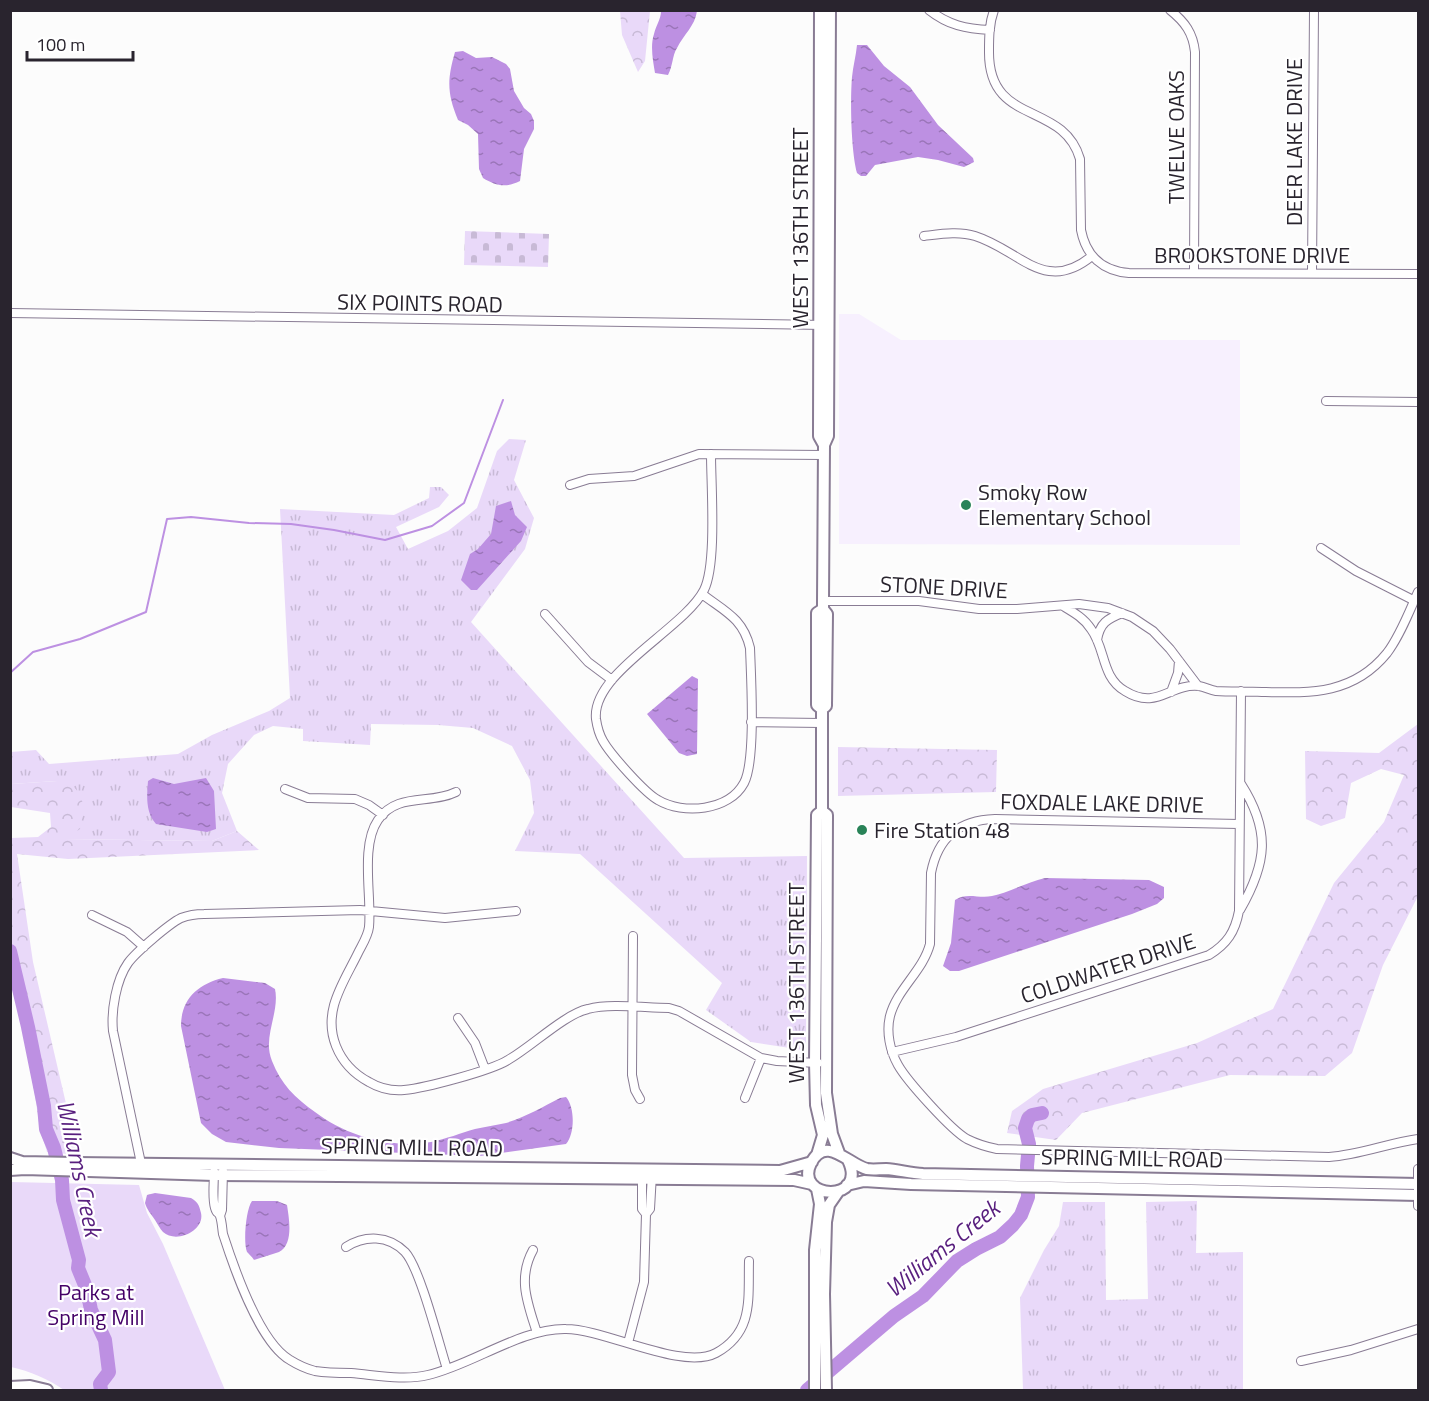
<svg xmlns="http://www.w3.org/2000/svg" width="1429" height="1401" font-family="'Titillium Web',sans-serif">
  <defs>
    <pattern id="grass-tufts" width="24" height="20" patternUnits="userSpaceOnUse" patternTransform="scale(1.5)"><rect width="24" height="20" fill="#e9d9f9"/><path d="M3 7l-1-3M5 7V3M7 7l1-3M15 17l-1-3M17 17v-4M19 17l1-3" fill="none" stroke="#c8bad6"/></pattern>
    <pattern id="forest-crowns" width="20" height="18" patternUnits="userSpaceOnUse" patternTransform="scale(1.5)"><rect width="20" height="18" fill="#e9d9f9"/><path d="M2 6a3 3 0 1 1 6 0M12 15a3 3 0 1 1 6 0" fill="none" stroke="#c8bad6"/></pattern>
    <pattern id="cemetery-stones" width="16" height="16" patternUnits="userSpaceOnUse" patternTransform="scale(1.5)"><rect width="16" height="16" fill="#e9d9f9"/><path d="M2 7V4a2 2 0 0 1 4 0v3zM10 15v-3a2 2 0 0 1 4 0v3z" fill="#c8bad6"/></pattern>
    <pattern id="water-ripples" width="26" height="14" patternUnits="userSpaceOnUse" patternTransform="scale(1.5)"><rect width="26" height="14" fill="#bd90e2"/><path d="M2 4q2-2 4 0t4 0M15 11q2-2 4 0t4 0" fill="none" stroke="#9a75b8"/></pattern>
  </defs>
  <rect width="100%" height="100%" fill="#fcfcfc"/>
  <path fill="#f7f0fe" d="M 839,314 L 859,314 L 901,340 L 1240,340 L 1240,545 L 839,544 Z"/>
  <path fill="url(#grass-tufts)" d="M 509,439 L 526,440 L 514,480 L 534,518 L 525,549 L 471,622 L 684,858 L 807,856 L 806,1044 L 803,1050 L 751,1042 L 706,1010 L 722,983 L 580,854 L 515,851 L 534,813 L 530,780 L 512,746 L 473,728 L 438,725 L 371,724 L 370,745 L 303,741 L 303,729 L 273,726 L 254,735 L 228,764 L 222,793 L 237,831 L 212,841 L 64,839 L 57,781 L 11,784 L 11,752 L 36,750 L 49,764 L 178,754 L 212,735 L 269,711 L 290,698 L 280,509 L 394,515 L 429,498 L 430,487 L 441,487 L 449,495 L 439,507 L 396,527 L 408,549 L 448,531 L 477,508 L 497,451 Z
    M 1197,1201 L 1196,1253 L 1243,1252 L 1243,1390 L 1023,1390 L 1020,1298 L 1044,1250 L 1059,1226 L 1063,1202 L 1105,1202 L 1106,1300 L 1148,1299 L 1146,1202 Z"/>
  <path fill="url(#forest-crowns)" d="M 620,11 L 650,11 L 645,61 L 638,72 L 622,35 Z
    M 1418,724 L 1418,896 L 1383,965 L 1352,1053 L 1325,1076 L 1230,1075 L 1082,1113 L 1056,1140 L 1007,1133 L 1012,1111 L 1043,1089 L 1197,1043 L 1273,1009 L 1334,883 L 1384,822 L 1404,775 L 1381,769 L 1351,783 L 1345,818 L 1321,826 L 1306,819 L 1305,751 L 1379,753 Z
    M 838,747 L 997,750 L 996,792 L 838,796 Z
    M 57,781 L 76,789 L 83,803 L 80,829 L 65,839 L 212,841 L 237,831 L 259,850 L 68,859 L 17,854 L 33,962 L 78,1155 L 47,1152 L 40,1129 L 28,1050 L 11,974 L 11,838 L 38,837 L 51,827 L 50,813 L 11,807 L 11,784 Z"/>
  <path fill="url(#cemetery-stones)" d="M 465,231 L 549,234 L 548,267 L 464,265 Z"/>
  <path fill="#e9d9f9" d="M 11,1182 L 139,1185 L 147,1213 L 163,1244 L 225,1390 L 64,1390 C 48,1379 30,1371 11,1367 Z"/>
  <path fill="url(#water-ripples)" d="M 661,11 L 697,11 C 695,26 684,34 677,48 C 672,56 673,66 668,75 L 655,73 C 653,61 650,46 654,34 C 656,25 661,19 661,11 Z
    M 857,45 L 867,45 L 884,66 L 910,87 L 938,125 L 973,158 L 974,162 L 964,167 L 938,160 L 918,157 L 875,165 L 866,176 L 861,176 L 857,173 C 851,151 850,100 852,77 C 853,66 856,56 857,45 Z
    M 463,51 L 476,58 L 492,57 L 506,64 L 510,69 L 514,91 L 524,108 L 531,114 L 534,121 L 534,129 L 524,149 L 520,181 C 506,188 496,186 483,178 L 479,169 L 478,134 L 468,125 L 458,120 C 447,93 447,80 455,52 Z
    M 511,501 L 515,515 L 527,527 L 521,541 L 477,590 L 471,590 L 461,580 L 470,554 L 478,549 L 491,534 L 496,506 Z
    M 692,676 L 698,679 L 697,754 L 687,756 L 679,753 L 647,714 Z
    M 153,778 L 174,784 L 206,778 L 214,791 L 216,829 L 207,832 L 156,824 C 145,812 147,795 148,781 Z
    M 1045,878 L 1149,880 L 1164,887 L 1164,898 L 1157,904 L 1132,914 L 959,971 L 950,971 L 943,966 L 951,943 L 955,900 C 967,892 979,899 992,896 C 1008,893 1027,882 1045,878 Z
    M 223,978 L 265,983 L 275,989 C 280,1013 262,1037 272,1061 C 281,1084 295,1098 315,1112 C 346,1136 392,1149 431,1142 C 446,1139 461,1133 475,1129 C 485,1127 496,1125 506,1123 C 525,1117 543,1107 560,1098 L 566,1097 C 575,1107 575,1134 566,1144 L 480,1156 L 279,1148 L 226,1142 L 212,1134 L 201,1123 L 181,1026 C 181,999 198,984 223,978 Z
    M 155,1193 L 191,1198 C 198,1202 199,1205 201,1213 C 205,1231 176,1244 163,1232 C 160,1229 157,1223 155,1220 C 151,1214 147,1210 145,1203 L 147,1195 Z
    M 252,1201 L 277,1201 L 287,1205 C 289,1218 294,1245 279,1252 C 271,1255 262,1257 254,1260 C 254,1259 248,1253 247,1252 C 243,1242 246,1209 252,1201 Z"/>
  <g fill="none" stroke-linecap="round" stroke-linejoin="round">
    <path stroke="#bd90e2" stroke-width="2" d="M 10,673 L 33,652 L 80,639 L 146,612 L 167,519 L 191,517 L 249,523 L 291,524 L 334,530 L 385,540 L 432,526 L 464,503 L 503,400"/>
    <path stroke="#bd90e2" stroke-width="14" d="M 10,951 L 28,1027 L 44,1106 L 46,1129 L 54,1148 L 62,1180 L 63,1200 L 79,1260 L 78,1268 L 87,1290 L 91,1310 L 105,1340 L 109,1372 L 100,1384 L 101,1390
      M 807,1390 L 894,1316 L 923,1296 L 957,1261 L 976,1249 L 1000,1237 L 1013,1225 L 1021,1215 L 1028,1197 L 1027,1166 L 1029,1144 L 1025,1128 L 1028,1119 L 1032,1115 L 1042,1113"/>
    <g stroke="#897c94" stroke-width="10">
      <path id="street" d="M 929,10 C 948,25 966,29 990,30
        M 994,10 C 989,24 989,38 989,51 C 988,127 1063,100 1080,159 L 1081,230 C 1086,256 1103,271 1129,273 L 1418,274
        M 1170,10 C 1185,22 1193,33 1195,52 L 1194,273
        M 924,236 C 941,234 959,231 975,236 C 1020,250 1045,295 1092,256
        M 1312,273 L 1314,10
        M 10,313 L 824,325
        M 1326,401 L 1418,402
        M 570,485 L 589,479 L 634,476 L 699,454 L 824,455
        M 1321,548 L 1356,571 L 1415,601
        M 702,594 C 724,611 743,618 750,648 C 751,677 756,761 744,783 C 729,811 683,815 658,800 C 645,793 611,755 603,741 C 599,734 597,726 596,719 C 591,673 684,629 704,590 C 717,564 711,486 711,454
        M 823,601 L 919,601 L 979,609 L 1017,609 L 1079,604 L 1108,608 L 1132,617 L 1153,631 L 1170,649 L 1198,686
        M 1063,606 C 1073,612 1084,618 1091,629 C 1106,649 1101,677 1125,691 C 1157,711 1170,683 1199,686 C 1205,687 1210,690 1216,691 C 1231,692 1247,691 1262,692 C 1310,693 1353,695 1387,653 C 1400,636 1409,612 1418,592
        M 545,614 L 588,662 L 612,680
        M 1097,640 C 1100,623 1107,619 1122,613
        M 1171,692 L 1178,673 L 1179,661
        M 751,722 L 822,723
        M 285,789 L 308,798 L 355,799 L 369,805 L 383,815
        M 456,792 C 430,805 397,792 378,820 C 360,846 372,897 369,927 C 368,936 362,945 358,953 C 344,982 322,1011 336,1046 C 342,1061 354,1074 369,1082 C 379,1088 392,1091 404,1090 C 425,1088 490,1071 508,1060 C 531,1047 565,1014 588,1009 C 611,1003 645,1008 669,1008 L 679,1011 L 761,1058 L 777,1061 L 818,1063
        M 1239,824 L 995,819 C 959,820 938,837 931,873 L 930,944 C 923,971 897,989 890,1016 C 886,1032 890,1051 898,1065 C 907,1081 951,1130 967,1139 C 977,1144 987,1147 997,1149 L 1329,1157 C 1360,1155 1388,1143 1418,1139
        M 1240,910 C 1267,863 1271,831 1241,784
        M 92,915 L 127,932 L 144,947
        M 633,936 L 632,1075 L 635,1090 L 640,1099
        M 458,1018 L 475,1043 L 485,1069
        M 892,1052 L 956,1037 L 1209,955 C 1227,944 1235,932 1239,911 L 1241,691
        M 745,1098 L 761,1058
        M 142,1168 L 113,1031 C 111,1011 116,980 128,963 C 136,952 169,924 181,918 C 189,915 197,914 204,914 L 360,910 L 445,918 L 516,911
        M 1418,1169 L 1418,1206
        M 214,1172 C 214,1184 212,1197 215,1208 C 217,1215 217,1210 220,1216 C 222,1222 222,1228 223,1234 C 234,1268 259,1342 290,1360 C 298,1365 307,1369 315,1371 C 327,1373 339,1373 351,1373 C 376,1375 404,1381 428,1375 C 472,1365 521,1328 566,1329 C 605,1329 682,1371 716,1353 C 754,1332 748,1299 749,1261
        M 642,1175 L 642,1209 L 646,1214
        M 220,1216 L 222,1210 L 223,1171
        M 346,1247 C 365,1235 388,1235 405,1252 C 420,1268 439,1344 447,1369
        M 533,1250 C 517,1279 528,1304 537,1333
        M 628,1343 L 644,1282 L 646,1214 L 650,1209 L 652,1174
        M 1301,1361 L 1351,1350 L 1418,1329"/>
    </g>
    <g stroke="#897c94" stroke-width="14">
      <path id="secondary" d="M 820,10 L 819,436 L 824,445
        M 822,709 L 817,705 L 817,613 L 823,609
        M 822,811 L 827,815 L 826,1093 L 832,1134 L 839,1153
        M 817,1155 L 823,1135 L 816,1105 L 815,1063 L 817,815 L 822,811 L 822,709 L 826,706 L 827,614 L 823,609 L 823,601 L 824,445 L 828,436 L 830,10
        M 10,1158 L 22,1162 L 75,1163 L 780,1171 L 812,1162
        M 848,1160 C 869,1204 793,1200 811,1163 C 826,1134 849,1165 867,1169 C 873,1170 879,1169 886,1169 C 898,1170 910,1173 923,1174 L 1418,1184
        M 10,1170 L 25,1169 L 214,1175 L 794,1180 L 812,1184
        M 847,1185 L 864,1181 L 911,1184 L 1418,1195
        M 10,1387 L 30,1386 L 47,1390
        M 815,1390 L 815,1250 L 820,1204 L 817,1189
        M 826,1390 L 824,1294 L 826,1222 L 829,1205 L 838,1192"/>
    </g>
    <use href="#street" stroke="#fff" stroke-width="8"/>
    <use href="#secondary" stroke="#fff" stroke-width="10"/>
  </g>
  <g fill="#298358" stroke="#fff" stroke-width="2">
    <circle cx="966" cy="505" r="6"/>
    <circle cx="862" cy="830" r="6"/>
  </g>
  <g text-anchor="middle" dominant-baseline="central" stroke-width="4.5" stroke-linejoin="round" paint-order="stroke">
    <g font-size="22" fill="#29242e" stroke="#fff">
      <text transform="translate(1176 137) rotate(-90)">TWELVE OAKS</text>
      <text transform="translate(1294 142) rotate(-90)">DEER LAKE DRIVE</text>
      <text transform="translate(800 228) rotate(-90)">WEST 136TH STREET</text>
      <text x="1252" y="255">BROOKSTONE DRIVE</text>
      <text transform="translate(420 303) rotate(1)">SIX POINTS ROAD</text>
      <text transform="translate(944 587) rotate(3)">STONE DRIVE</text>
      <text transform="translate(1102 803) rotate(1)">FOXDALE LAKE DRIVE</text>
      <text transform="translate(1108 968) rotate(-18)">COLDWATER DRIVE</text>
      <text transform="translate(796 983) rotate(-90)">WEST 136TH STREET</text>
      <text transform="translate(412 1147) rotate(1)">SPRING MILL ROAD</text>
      <text transform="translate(1132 1158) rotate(1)">SPRING MILL ROAD</text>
    </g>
    <g font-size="22" fill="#29242e" stroke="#fff" text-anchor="start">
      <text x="978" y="492">Smoky Row<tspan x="978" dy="25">Elementary School</tspan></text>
      <text x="874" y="830">Fire Station 48</text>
    </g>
    <g font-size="22" fill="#440067" stroke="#fff">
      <text x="96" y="1292">Parks at<tspan x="96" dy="25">Spring Mill</tspan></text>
    </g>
    <g font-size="24" font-style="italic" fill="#581e7e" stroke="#fff">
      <text transform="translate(80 1168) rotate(78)">Williams Creek</text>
      <text transform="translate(942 1248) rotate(-39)">Williams Creek</text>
    </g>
  </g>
  <rect width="1429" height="1401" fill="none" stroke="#29242e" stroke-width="24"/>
  <path d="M27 51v9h106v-9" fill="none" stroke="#29242e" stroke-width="3"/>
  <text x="36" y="51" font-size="18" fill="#29242e" stroke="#ffffff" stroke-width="4.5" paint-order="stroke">100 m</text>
</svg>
